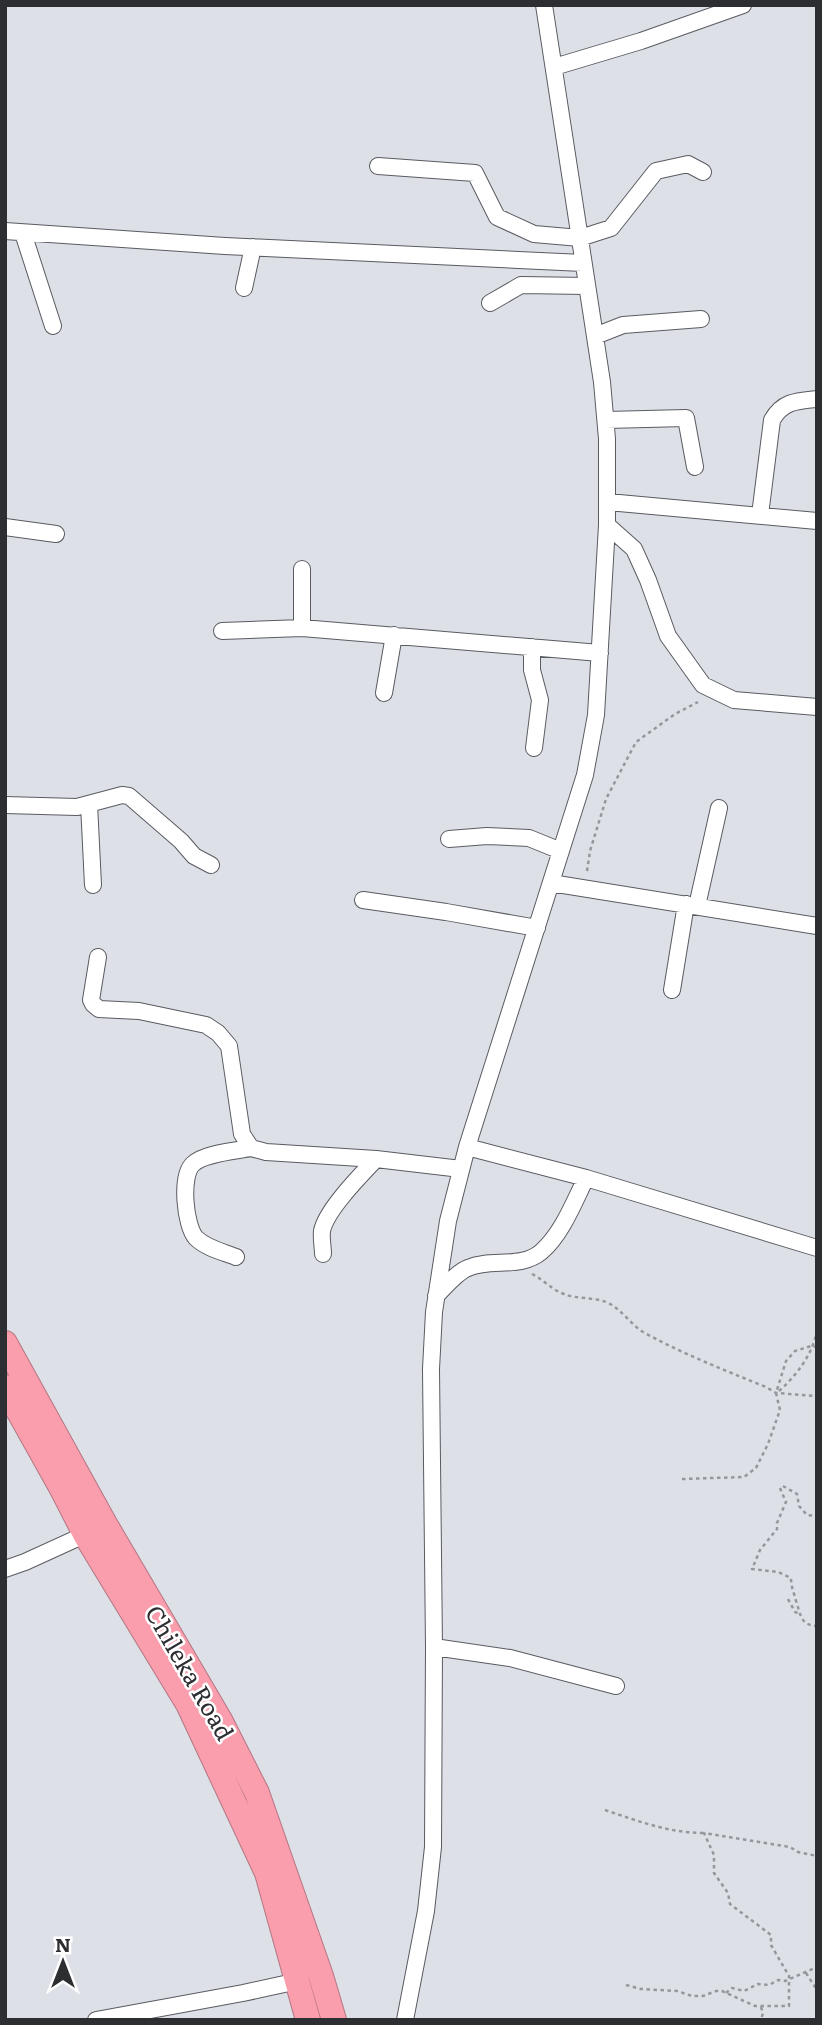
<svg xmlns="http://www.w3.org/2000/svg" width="822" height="2025" font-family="Literata,serif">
  <rect width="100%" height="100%" fill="#dee0e8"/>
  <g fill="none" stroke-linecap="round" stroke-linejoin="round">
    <g stroke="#595b61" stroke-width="18">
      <path id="minor" d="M 554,67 L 641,41 L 743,5
        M 378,166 L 475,173 L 497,217 L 534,234 L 580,238 L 611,228 L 656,171 L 688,164 L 703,172
        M 5,231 L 225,246 L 583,263
        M 23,233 L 53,326
        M 244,288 L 253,247
        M 490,303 L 521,285 L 587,286
        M 595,336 L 623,325 L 701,319
        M 606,420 L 686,418 L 695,467
        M 608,502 L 817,521
        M 760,515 L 772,420 C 783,401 797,401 817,399
        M 607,525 L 634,549 L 648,580 L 668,636 L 703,685 L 734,700 L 817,707
        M 5,527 L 56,534
        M 302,569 L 302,628
        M 222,631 L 302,628 L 600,653
        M 532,647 L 532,670 L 540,700 L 534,748
        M 384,693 L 394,635
        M 89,804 L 93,885
        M 5,805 L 77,807 L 122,795 L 129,796 L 181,841 L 194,856 L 211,865
        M 449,839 L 487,836 L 529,838 L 561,851
        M 551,883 L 817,926
        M 363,900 L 446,912 L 537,928
        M 697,906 L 719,808
        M 98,957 L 91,1000 L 93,1004 L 99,1009 L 139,1011 L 206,1025 L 218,1033 L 229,1046 L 242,1134 L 251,1148 L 266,1152 L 376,1159 L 461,1169
        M 672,990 L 686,904
        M 467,1147 L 586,1178 L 817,1248
        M 323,1254 C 323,1247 321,1238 322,1231 C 326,1210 361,1175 376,1159
        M 236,1257 C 223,1252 206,1248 196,1238 C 185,1226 180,1176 193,1164 C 204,1153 236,1151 251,1148
        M 436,1296 C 445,1287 457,1272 468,1268 C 491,1258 521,1269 541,1252 C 562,1234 574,1202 586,1178
        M 5,1569 L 25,1562 L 93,1531
        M 434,1647 L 510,1658 L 616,1686
        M 96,2020 L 243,1993 L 298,1981
        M 405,2020 L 426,1911 L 433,1847 L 434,1647 L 431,1369 L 434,1312 L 448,1221 L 467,1147 L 585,775 L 596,715 L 607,525 L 607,439 L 602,382 L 544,5"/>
    </g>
    <g stroke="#b27682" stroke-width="26">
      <path id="highway" d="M 5,1343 L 105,1524 L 220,1720 L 257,1793 L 321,1976 L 334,2020
        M 5,1387 L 63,1491 L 86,1536 L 188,1704 L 267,1873 L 308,2020"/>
    </g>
    <path stroke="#96979d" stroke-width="2.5" stroke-dasharray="3.5 3.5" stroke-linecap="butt" d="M 587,871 L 590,851 L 606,799 L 636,742 L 675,714 L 698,702
      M 532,1274 C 544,1280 552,1290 564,1294 C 575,1299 593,1297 606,1302 C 622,1309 629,1323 643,1332 C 683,1354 724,1370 766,1387 L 776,1393 L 817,1396
      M 779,1391 C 797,1375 812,1355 817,1331
      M 682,1479 L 744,1477 L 756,1468 L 768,1444 L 780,1410 L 776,1393 L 786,1361 L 795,1351 L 811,1346 L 817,1347
      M 783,1486 L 797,1494 L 799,1506 L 807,1515 L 817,1516
      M 780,1488 L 786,1502 L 777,1523 L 777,1529 L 760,1550 L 752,1569 L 778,1572 L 791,1578 C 791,1588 794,1592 796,1601 C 801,1615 800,1625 817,1626
      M 788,1599 L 795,1612 L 798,1613
      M 605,1810 C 638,1821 669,1833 704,1833
      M 806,1973 L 817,1990
      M 626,1985 L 641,1989 L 677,1991 L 692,1996 L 703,1996 L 716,1991 L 722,1991 L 755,2006 L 789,2006 L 789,1976 L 771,1945 L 771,1935 L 730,1904 L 728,1893 L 714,1873 L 714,1855 L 704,1833 L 790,1847 L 798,1852 L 817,1856
      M 726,1993 L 732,1988 L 744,1991 L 758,1984 L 769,1985 L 778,1980 L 785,1981 L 817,1967
      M 761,2007 L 763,2013 L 761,2020"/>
    <use href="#minor" stroke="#fff" stroke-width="16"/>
    <use href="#highway" stroke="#fa9dad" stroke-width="24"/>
  </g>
  <g text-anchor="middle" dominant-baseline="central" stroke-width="5" stroke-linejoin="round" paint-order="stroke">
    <g font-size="24" fill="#2d2e31" stroke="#fff">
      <text transform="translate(191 1672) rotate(60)">Chileka Road</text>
    </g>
  </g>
  <rect width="822" height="2025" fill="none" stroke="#2d2e31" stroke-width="14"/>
  <g transform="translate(63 1962)" stroke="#ffffff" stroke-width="5" paint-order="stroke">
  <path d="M0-5L12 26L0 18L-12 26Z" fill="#2d2e31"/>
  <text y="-10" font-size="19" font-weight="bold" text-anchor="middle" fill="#2d2e31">N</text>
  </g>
</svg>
